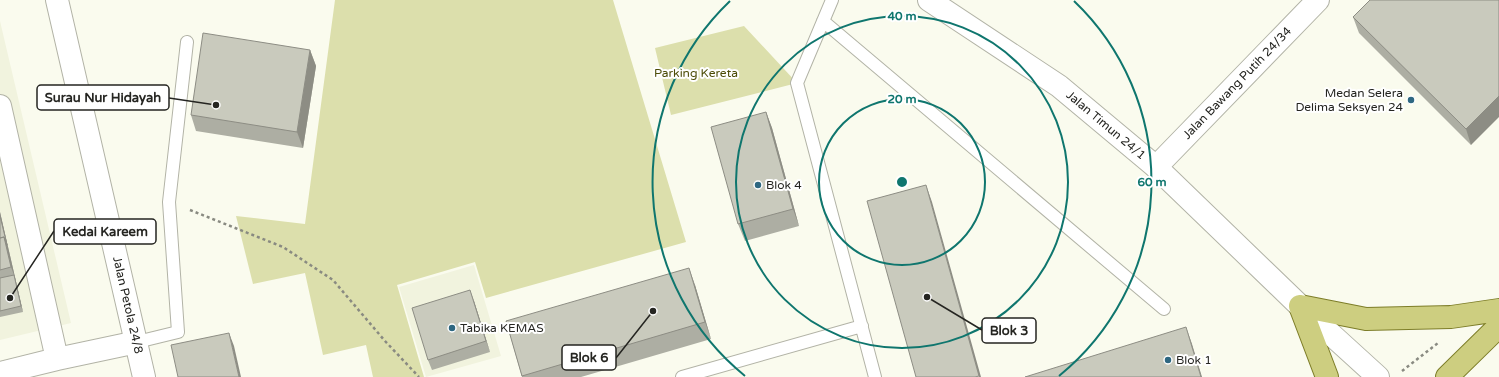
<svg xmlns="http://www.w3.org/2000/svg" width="1499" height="377" font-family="'Varela Round',sans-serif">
  <rect width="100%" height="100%" fill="#fafbee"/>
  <path fill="#f1f3de" d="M 0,21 L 71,323 L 0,340 Z
    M 474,265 L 501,356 L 426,377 L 399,287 Z"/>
  <path fill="#dcdfac" d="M 335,0 L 613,0 L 686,242 L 486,298 L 475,262 L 397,285 L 424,377 L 373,377 L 366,345 L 323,355 L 305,273 L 253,284 L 236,216 L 305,224 Z
    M 744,26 L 797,83 L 671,115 L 655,48 Z"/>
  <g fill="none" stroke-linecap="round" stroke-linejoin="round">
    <g stroke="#b2b3a6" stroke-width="14">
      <path id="service" d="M 832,0 L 797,83 L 875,377
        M 823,21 L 1164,309
        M 137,342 L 178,332 L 169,202 L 187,42
        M 682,377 L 862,326"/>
    </g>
    <g stroke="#b2b3a6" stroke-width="24">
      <path id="minor" d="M 0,106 L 57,359
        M 1156,167 L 1318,0
        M 0,373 L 57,359 L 137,342"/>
    </g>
    <g stroke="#b2b3a6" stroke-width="24">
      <path id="tertiary" d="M 57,0 L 144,377
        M 929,0 L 1059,86 L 1156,167 L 1300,306 L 1378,377"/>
    </g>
    <g stroke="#7d7d28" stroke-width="24">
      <path id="primary" d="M 1300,306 L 1366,319 L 1451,317 L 1499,310
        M 1300,306 L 1327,377
        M 1447,377 L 1499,326"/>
    </g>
    <path stroke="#898a81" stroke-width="2.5" stroke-dasharray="3 3" stroke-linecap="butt" d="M 190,210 L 283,247 L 333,280 L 385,341 L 419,377
      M 1402,371 L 1438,343"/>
    <use href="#service" stroke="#fff" stroke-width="12"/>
    <use href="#minor" stroke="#fff" stroke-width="22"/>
    <use href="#tertiary" stroke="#fff" stroke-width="22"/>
    <use href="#primary" stroke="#cdce80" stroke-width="22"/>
  </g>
  <path fill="#adaea3" d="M 1499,0 L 1471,145 L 1359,33 L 1353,17 Z
    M 310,50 L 316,66 L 303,148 L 196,131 L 191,115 Z
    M 766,112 L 772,128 L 799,226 L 745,241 L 738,224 Z
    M 0,212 L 23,312 L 0,317 Z
    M 695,285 L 711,339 L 581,377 L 522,377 L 506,321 Z
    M 474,301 L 490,352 L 432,370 L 428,360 Z"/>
  <path fill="#8d8d84" d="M 310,50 L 316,66 L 303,148 L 297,132 Z
    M 1499,96 L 1499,117 L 1471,145 L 1466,129 Z
    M 766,112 L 772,128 L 799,226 L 793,209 Z
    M 926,185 L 932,202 L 981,377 L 979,377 Z
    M 0,212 L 23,312 L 21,306 L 14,275 L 11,267 L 4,237 L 0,216 Z
    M 689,268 L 695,285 L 711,339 L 705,322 Z
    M 470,290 L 474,301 L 490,352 L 486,341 Z
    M 1186,327 L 1192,344 L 1202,377 L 1201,377 Z
    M 229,333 L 234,346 L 241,377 L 239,377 Z"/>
  <path fill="#c9cabd" stroke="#8d8d84" d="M 1370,0 L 1499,0 L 1499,96 L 1466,129 L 1353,17 Z
    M 203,33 L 310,50 L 297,132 L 191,115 Z
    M 766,112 L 793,209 L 738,224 L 711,127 Z
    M 926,185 L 979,376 L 975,377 L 916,377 L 867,201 Z
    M 0,216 L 7,245 L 4,237 L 0,238 Z
    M 4,237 L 11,267 L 0,270 L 0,238 Z
    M 689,268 L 705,322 L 522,376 L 506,321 Z
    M 14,275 L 21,306 L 0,311 L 0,278 Z
    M 470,290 L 486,341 L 428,360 L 412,308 Z
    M 1186,327 L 1201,377 L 1025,377 Z
    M 229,333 L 239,377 L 178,377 L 171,345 Z"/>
  <g fill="none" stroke="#0f766e" stroke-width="2">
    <circle cx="902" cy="182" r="83"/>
    <circle cx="902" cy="182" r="166"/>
    <path d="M745 376A250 250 0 0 1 730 1M1074 1A250 250 0 0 1 1059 376"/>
  </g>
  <g fill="#2e6781" stroke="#fff" stroke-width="1.5">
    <circle cx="1411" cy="100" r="4"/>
    <circle cx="758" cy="185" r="4"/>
    <circle cx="452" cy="328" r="4"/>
    <circle cx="1168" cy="360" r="4"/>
  </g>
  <g text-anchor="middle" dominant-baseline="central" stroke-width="4" stroke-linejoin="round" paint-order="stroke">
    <g font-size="12" fill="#4c4c07" stroke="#fff">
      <text x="696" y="73">Parking Kereta</text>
    </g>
    <g font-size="12" fill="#252521" stroke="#fff">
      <text transform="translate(1237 83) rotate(-46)">Jalan Bawang Putih 24/34</text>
      <text transform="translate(1106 125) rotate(40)">Jalan Timun 24/1</text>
      <text transform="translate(128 305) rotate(77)">Jalan Petola 24/8</text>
    </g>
    <g font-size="12" fill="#252521" stroke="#fff" text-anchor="start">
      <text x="1403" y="93" text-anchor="end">Medan Selera<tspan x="1403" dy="14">Delima Seksyen 24</tspan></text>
      <text x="766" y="185">Blok 4</text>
      <text x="460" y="328">Tabika KEMAS</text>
      <text x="1176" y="360">Blok 1</text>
    </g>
  </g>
  <circle cx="902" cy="182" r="6" fill="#0f766e" stroke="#fff" stroke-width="2"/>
  <g font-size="12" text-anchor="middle" font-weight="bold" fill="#0f766e" stroke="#fff" stroke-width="4" stroke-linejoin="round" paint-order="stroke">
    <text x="902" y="20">40 m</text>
    <text x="902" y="103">20 m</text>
    <text x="1152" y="186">60 m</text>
  </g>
  <path fill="none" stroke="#252521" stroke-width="1.5" d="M216 105L169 98M10 298L54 231M927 297L982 330M653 311L616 358"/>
  <g fill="#252521" stroke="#fff" stroke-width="1.5">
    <circle cx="216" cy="105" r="4"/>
    <circle cx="10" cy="298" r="4"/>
    <circle cx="927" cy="297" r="4"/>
    <circle cx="653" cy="311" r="4"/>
  </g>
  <g fill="#fff" stroke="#252521" stroke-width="1.5">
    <rect x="37" y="85" width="132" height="25" rx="4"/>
    <rect x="54" y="219" width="102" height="25" rx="4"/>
    <rect x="982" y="318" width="54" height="25" rx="4"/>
    <rect x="562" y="345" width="54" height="25" rx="4"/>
  </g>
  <g font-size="13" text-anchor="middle" font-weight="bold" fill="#252521">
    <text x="103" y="102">Surau Nur Hidayah</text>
    <text x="105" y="236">Kedai Kareem</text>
    <text x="1009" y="335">Blok 3</text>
    <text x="589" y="362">Blok 6</text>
  </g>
</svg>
